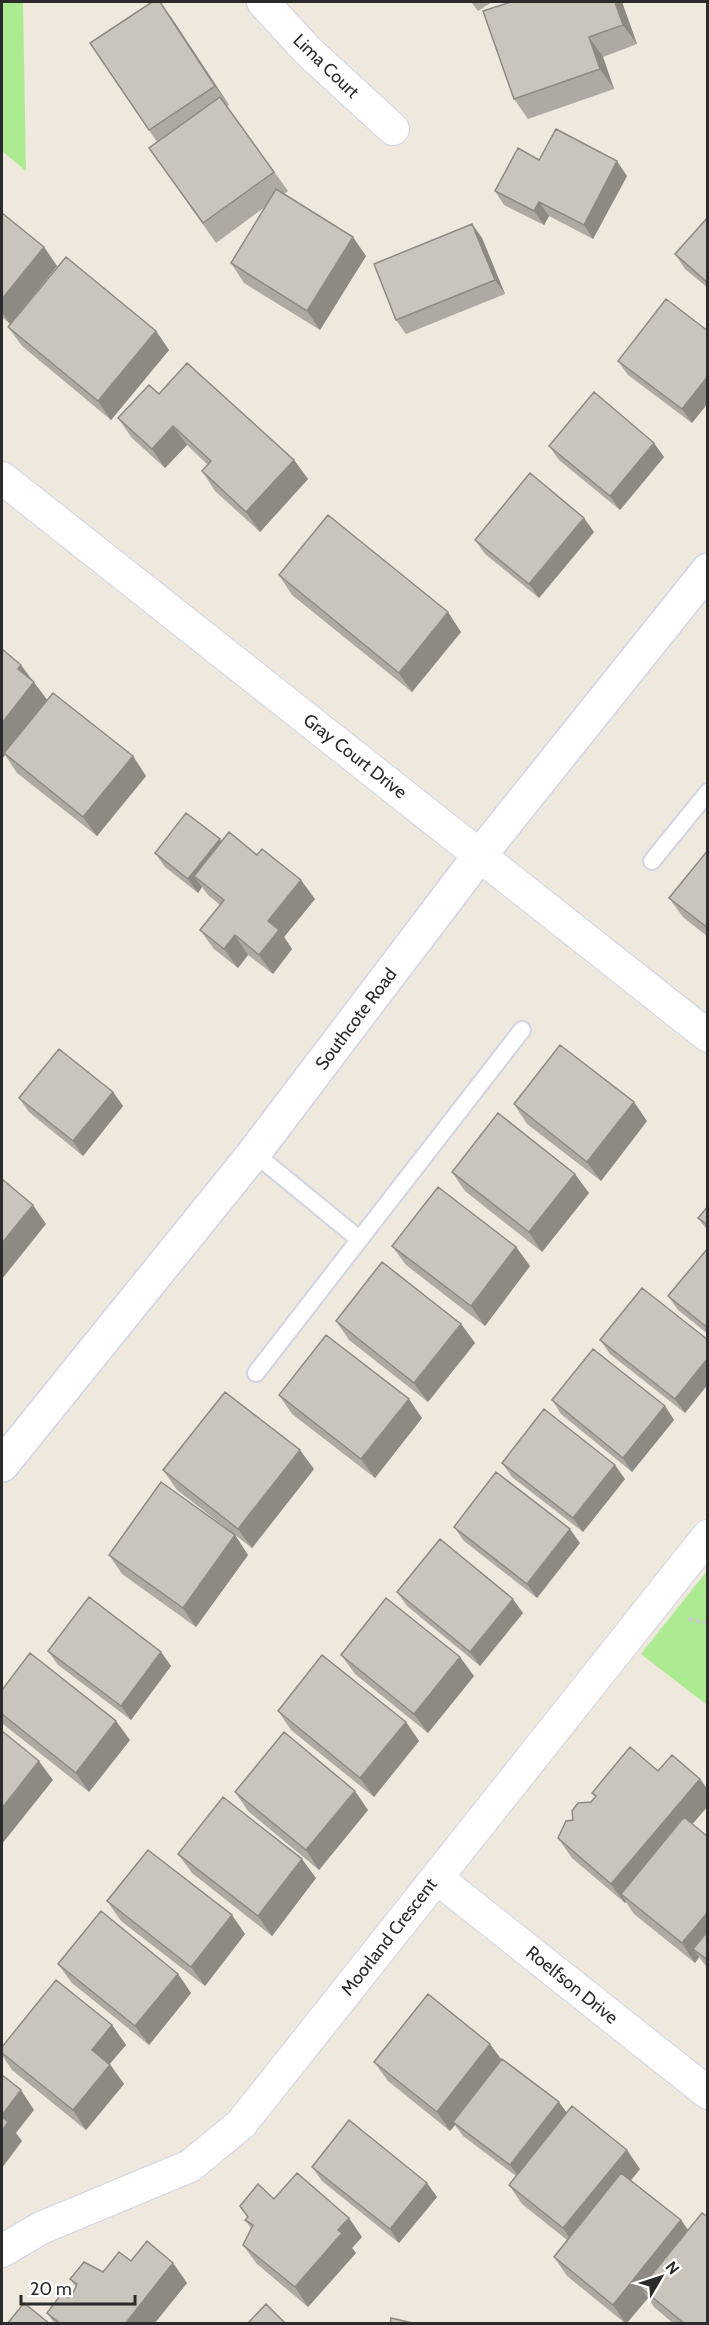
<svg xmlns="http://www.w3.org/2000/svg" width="709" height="2325" font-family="Cabin,sans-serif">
  <rect width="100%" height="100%" fill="#efe8dc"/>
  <path fill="#adeb93" d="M 2,2 L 23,2 L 26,171 L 2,151 Z
    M 707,1571 L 707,1705 L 641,1654 Z"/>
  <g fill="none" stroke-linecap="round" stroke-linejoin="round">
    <g stroke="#d1d4e6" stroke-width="20">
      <path id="lane" d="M 652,861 L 708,792
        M 254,1153 L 359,1239
        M 256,1373 L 522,1030"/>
    </g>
    <g stroke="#d1d4e6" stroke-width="34">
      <path id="street" d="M 263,2 L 308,51 L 393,129
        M 2,478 L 708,1036
        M 437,1878 L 708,2093
        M 2,2251 L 41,2228 L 190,2166 L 241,2124 L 708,1536"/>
    </g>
    <g stroke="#d1d4e6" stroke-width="36">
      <path id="secondary" d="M 2,1465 L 254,1153 L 480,855 L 708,570"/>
    </g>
    <path stroke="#ccc" stroke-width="4" stroke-dasharray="4.5 3" stroke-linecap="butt" d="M 688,1619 L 708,1623"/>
    <use href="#lane" stroke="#fff" stroke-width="16"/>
    <use href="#street" stroke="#fff" stroke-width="32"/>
    <use href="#secondary" stroke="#fff" stroke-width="33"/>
  </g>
  <path fill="#aea9a2" d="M 471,2 L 492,2 L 478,11 Z
    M 622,2 L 637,44 L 603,57 L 614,89 L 528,119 L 514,99 Z
    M 171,17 L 229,105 L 227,106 L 288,191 L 284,194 L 366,256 L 320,330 L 244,283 L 231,263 L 265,207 L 216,243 L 149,148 L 157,142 L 90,43 Z
    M 539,160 L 627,176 L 593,239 L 549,216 L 544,225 L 504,205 L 495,191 Z
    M 2,213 L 44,247 L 57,266 L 12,323 L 156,331 L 169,350 L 111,420 L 22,346 L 8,327 L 10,324 L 2,317 Z
    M 708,217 L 708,288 L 685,269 L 675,254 Z
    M 472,224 L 482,238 L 505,294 L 406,334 L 396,320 Z
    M 708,331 L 708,403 L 692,423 L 628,375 L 618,361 Z
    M 159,394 L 294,460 L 308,479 L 260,532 L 215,491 L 202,471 L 208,465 L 187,445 L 165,468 L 132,438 L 118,418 Z
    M 549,446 L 664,457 L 620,510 L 559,460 Z
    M 594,532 L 539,598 L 485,554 L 475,540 Z
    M 279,575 L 461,632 L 412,692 L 292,595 Z
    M 32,680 L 47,700 L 146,776 L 97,836 L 17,773 L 5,755 Z
    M 220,839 L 221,842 L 315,899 L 284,937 L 292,949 L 273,974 L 248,955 L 238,968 L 214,949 L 200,930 L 220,905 L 208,895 L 202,887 L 198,893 L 165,867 L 155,853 Z
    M 708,850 L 708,937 L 683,917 L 669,898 Z
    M 113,1092 L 123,1106 L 83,1156 L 29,1112 L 19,1098 Z
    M 514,1104 L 647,1121 L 601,1181 L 527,1124 Z
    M 452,1172 L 589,1193 L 542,1252 L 465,1191 Z
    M 708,1206 L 708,1231 L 698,1218 Z
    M 392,1246 L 516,1247 L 530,1266 L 485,1326 L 406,1265 Z
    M 708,1248 L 708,1334 L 678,1310 L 668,1296 Z
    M 336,1321 L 461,1324 L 475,1343 L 428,1402 L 349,1340 Z
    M 600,1340 L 708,1340 L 708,1384 L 685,1413 L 610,1354 Z
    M 279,1395 L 422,1418 L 375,1478 L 292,1414 Z
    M 552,1400 L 665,1406 L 674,1420 L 632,1472 L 561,1414 Z
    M 502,1463 L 625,1479 L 583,1532 L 512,1477 Z
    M 314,1469 L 252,1548 L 177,1490 L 163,1470 Z
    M 454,1527 L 580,1543 L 537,1598 L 464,1541 Z
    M 235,1535 L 248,1555 L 196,1627 L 122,1574 L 109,1555 Z
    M 397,1592 L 523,1613 L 480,1666 L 407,1606 Z
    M 48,1651 L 161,1652 L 171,1666 L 131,1720 L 58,1665 Z
    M 341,1655 L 474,1676 L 428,1733 L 355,1674 Z
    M 2,1690 L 130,1740 L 89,1792 L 3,1724 L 2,1721 Z
    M 278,1711 L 406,1722 L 419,1741 L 374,1797 L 291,1730 Z
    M 658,1771 L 700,1779 L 708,1790 L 708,1806 L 692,1824 L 708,1837 L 708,1969 L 699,1957 L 695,1963 L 634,1914 L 626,1902 L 625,1903 L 572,1858 L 558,1838 L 573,1820 L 595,1797 L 592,1793 Z
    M 235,1792 L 368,1810 L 319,1870 L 248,1811 Z
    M 178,1854 L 316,1878 L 272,1936 L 192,1873 Z
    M 107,1901 L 245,1934 L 205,1986 L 121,1921 Z
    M 58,1964 L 178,1974 L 191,1993 L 149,2045 L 72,1983 Z
    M 112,2025 L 126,2045 L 110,2064 L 124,2084 L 86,2130 L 12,2070 L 2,2055 L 2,2047 Z
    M 490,2044 L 501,2060 L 567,2113 L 640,2169 L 631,2180 L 681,2220 L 688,2230 L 708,2324 L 674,2324 L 654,2307 L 648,2298 L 626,2324 L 567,2276 L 554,2257 L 567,2240 L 522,2204 L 509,2185 L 516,2176 L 463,2136 L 455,2125 L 450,2131 L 388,2081 L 374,2062 Z
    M 312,2167 L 427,2183 L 437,2197 L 399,2243 L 322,2181 Z
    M 274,2199 L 362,2237 L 352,2248 L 356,2253 L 308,2307 L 257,2264 L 243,2245 L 251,2228 L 245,2220 Z
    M 131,2261 L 173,2263 L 187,2283 L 154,2324 L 55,2324 L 47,2313 L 68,2298 L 74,2291 L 76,2287 L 70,2279 L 103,2272 Z"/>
  <path fill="#8d8a84" d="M 160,2 L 171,17 L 229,105 L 215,86 Z
    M 615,2 L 622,2 L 637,44 L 623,25 Z
    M 589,37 L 603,57 L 614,89 L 600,69 Z
    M 617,161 L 627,176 L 593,239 L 584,225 Z
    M 539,202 L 549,216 L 544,225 L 534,211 Z
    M 472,224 L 482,238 L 505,294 L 495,280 Z
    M 353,237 L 366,256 L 320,330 L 307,311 Z
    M 44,247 L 57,266 L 10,324 L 2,312 L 2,299 Z
    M 156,331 L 169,350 L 111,420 L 98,401 Z
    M 708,376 L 708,403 L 692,423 L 682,409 Z
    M 173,426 L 187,445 L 165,468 L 152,449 Z
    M 654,443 L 664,457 L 620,510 L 610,496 Z
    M 294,460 L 308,479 L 260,532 L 246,512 Z
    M 584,518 L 594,532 L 539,598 L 529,584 Z
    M 448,612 L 461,632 L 412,692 L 399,673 Z
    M 21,665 L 48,701 L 2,759 L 2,723 L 18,669 Z
    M 133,756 L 146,776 L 97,836 L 83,817 Z
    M 220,839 L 230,853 L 194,876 L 202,887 L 198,893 L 188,879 Z
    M 301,880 L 315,899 L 284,937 L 292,949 L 273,974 L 259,955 L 268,921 Z
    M 235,935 L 248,955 L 238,968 L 224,949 Z
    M 113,1092 L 123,1106 L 83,1156 L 73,1141 Z
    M 634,1102 L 647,1121 L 601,1181 L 587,1162 Z
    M 575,1174 L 589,1193 L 542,1252 L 529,1232 Z
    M 33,1205 L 46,1224 L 2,1279 L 2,1243 Z
    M 516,1247 L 530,1266 L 485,1326 L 471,1306 Z
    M 461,1324 L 475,1343 L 428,1402 L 414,1383 Z
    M 708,1358 L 708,1384 L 685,1413 L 675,1399 Z
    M 409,1399 L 422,1418 L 375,1478 L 361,1459 Z
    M 665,1406 L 674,1420 L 632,1472 L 623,1458 Z
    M 300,1450 L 314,1469 L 252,1548 L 238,1529 Z
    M 615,1465 L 625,1479 L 583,1532 L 573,1518 Z
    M 570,1529 L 580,1543 L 537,1598 L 527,1584 Z
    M 235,1535 L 248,1555 L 196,1627 L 183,1608 Z
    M 513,1599 L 523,1613 L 480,1666 L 470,1652 Z
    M 161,1652 L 171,1666 L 131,1720 L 121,1706 Z
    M 460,1657 L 474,1676 L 428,1733 L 414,1714 Z
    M 116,1721 L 130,1740 L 89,1792 L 76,1773 Z
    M 406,1722 L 419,1741 L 374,1797 L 360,1778 Z
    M 39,1761 L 53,1780 L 2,1844 L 2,1808 Z
    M 700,1779 L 708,1790 L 708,1806 L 627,1900 L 621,1894 L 626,1902 L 625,1903 L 611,1884 Z
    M 355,1791 L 368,1810 L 319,1870 L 306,1850 Z
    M 302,1859 L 316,1878 L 272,1936 L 258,1916 Z
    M 708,1912 L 708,1947 L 693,1949 L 699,1957 L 695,1963 L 682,1943 Z
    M 232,1915 L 245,1934 L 205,1986 L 191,1967 Z
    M 178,1974 L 191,1993 L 149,2045 L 135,2026 Z
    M 112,2025 L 126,2045 L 105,2069 L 92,2050 Z
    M 490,2044 L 504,2063 L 453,2122 L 455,2125 L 450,2131 L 437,2112 Z
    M 110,2065 L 124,2084 L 86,2130 L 73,2110 Z
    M 21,2090 L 34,2110 L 16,2133 L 22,2141 L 2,2168 L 2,2115 Z
    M 559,2102 L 569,2116 L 520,2179 L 510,2165 Z
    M 627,2150 L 640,2169 L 576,2248 L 563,2228 Z
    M 427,2183 L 437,2197 L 399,2243 L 390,2229 Z
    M 349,2218 L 362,2237 L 352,2248 L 356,2253 L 308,2307 L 295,2287 L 338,2230 Z
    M 681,2220 L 695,2240 L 641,2288 L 648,2298 L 626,2324 L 613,2305 Z
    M 173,2263 L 187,2283 L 154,2324 L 125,2324 Z"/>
  <path fill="#cac5bc" stroke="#8d8a84" stroke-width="1.5" d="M 152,2 L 160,2 L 215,86 L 149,130 L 90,43 Z
    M 511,2 L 615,2 L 623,25 L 589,37 L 600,69 L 514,99 L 483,11 Z
    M 220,97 L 274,172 L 203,223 L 149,148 Z
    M 556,129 L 617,161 L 584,225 L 539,202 L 534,211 L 495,191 L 518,148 L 539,160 Z
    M 276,189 L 353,237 L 307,311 L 231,263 Z
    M 2,213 L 44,247 L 2,299 Z
    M 708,217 L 708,283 L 675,254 Z
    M 472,224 L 495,280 L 396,320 L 374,264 Z
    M 66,257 L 156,331 L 98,401 L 8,327 Z
    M 666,299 L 708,331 L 708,376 L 682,409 L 618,361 Z
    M 187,363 L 294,460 L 246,512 L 202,471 L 211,461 L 173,426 L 152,449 L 118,418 L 149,385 L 159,394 Z
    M 594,392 L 654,443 L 610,496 L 549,446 Z
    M 530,473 L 584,518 L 529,584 L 475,540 Z
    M 328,515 L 448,612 L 399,673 L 279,575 Z
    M 2,649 L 21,665 L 18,669 L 34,682 L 2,723 Z
    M 53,693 L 133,756 L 83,817 L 4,753 Z
    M 186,813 L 220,839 L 188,879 L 155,853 Z
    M 229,832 L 257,855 L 262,849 L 301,880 L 268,921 L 279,930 L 259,955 L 235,935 L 224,949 L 200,930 L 224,900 L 194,876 Z
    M 708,850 L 708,928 L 669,898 Z
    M 560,1045 L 634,1102 L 587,1162 L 514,1104 Z
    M 59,1049 L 113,1092 L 73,1141 L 19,1098 Z
    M 498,1113 L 575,1174 L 529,1232 L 452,1172 Z
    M 2,1179 L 33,1205 L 2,1243 Z
    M 438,1187 L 516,1247 L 471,1306 L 392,1246 Z
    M 708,1206 L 708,1225 L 698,1218 Z
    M 708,1248 L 708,1328 L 668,1296 Z
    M 382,1262 L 461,1324 L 414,1383 L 336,1321 Z
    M 642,1288 L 708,1340 L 708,1358 L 675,1399 L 600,1340 Z
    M 326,1335 L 409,1399 L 361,1459 L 279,1395 Z
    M 593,1349 L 665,1406 L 623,1458 L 552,1400 Z
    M 225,1392 L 300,1450 L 238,1529 L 163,1470 Z
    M 544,1409 L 615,1465 L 573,1518 L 502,1463 Z
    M 496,1472 L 570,1529 L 527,1584 L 454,1527 Z
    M 161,1482 L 235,1535 L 183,1608 L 109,1555 Z
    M 440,1539 L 513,1599 L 470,1652 L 397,1592 Z
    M 89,1597 L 161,1652 L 121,1706 L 48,1651 Z
    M 386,1598 L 460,1657 L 414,1714 L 341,1655 Z
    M 30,1653 L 116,1721 L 76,1773 L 2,1714 L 2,1690 Z
    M 322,1655 L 406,1722 L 360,1778 L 278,1711 Z
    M 2,1731 L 39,1761 L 2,1808 Z
    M 284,1732 L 355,1791 L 306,1850 L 235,1792 Z
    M 630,1747 L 658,1771 L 672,1755 L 700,1779 L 611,1884 L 558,1838 L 566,1821 L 573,1820 L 572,1811 L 578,1803 L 591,1802 L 596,1796 L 592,1793 Z
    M 223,1797 L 302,1859 L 258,1916 L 178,1854 Z
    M 684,1817 L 708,1837 L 708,1912 L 682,1943 L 621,1894 Z
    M 148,1850 L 232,1915 L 191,1967 L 107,1901 Z
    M 101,1911 L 178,1974 L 135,2026 L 58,1964 Z
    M 708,1931 L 708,1960 L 693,1949 Z
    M 56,1980 L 112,2025 L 92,2050 L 110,2065 L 73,2110 L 2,2053 L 2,2047 Z
    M 428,1994 L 490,2044 L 437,2112 L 374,2062 Z
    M 502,2059 L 559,2102 L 510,2165 L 453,2122 Z
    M 2,2075 L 21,2090 L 2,2115 Z
    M 572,2106 L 627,2150 L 563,2228 L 509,2185 Z
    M 2,2117 L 8,2122 L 2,2131 Z
    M 349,2120 L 427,2183 L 390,2229 L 312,2167 Z
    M 297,2173 L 349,2218 L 338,2230 L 342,2233 L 295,2287 L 243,2245 L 253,2225 L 245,2220 L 248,2217 L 240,2206 L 258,2184 L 274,2199 Z
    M 621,2173 L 681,2220 L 613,2305 L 554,2257 Z
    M 702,2213 L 708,2217 L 708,2324 L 685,2324 L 641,2288 Z
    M 147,2241 L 173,2263 L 125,2324 L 61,2324 L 47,2313 L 62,2293 L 68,2298 L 74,2291 L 77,2284 L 70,2279 L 84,2262 L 103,2272 L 119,2252 L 131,2261 Z
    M 24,2303 L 50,2324 L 7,2324 Z
    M 266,2304 L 286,2324 L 247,2324 Z
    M 391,2318 L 417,2324 L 390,2324 Z"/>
  <g text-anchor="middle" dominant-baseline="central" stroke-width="5" stroke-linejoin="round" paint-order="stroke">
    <g font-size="18" fill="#2b2b2b" stroke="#fff">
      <text transform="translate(326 66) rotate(44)">Lima Court</text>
      <text transform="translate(355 756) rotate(38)">Gray Court Drive</text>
      <text transform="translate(356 1019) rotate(-53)">Southcote Road</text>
      <text transform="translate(389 1937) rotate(-52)">Moorland Crescent</text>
      <text transform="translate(572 1985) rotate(39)">Roelfson Drive</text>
    </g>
  </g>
  <rect width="709" height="2325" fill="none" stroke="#2b2b2b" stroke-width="6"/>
  <g transform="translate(661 2277) rotate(51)" stroke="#ffffff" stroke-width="4.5" paint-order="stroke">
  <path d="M0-4.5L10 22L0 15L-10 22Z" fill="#2b2b2b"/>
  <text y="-9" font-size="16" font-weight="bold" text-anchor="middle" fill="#2b2b2b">N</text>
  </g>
  <path d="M21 2295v9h114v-9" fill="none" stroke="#2b2b2b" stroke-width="3"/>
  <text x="30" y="2295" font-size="18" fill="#2b2b2b" stroke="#ffffff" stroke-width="4.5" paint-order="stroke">20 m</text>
</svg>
